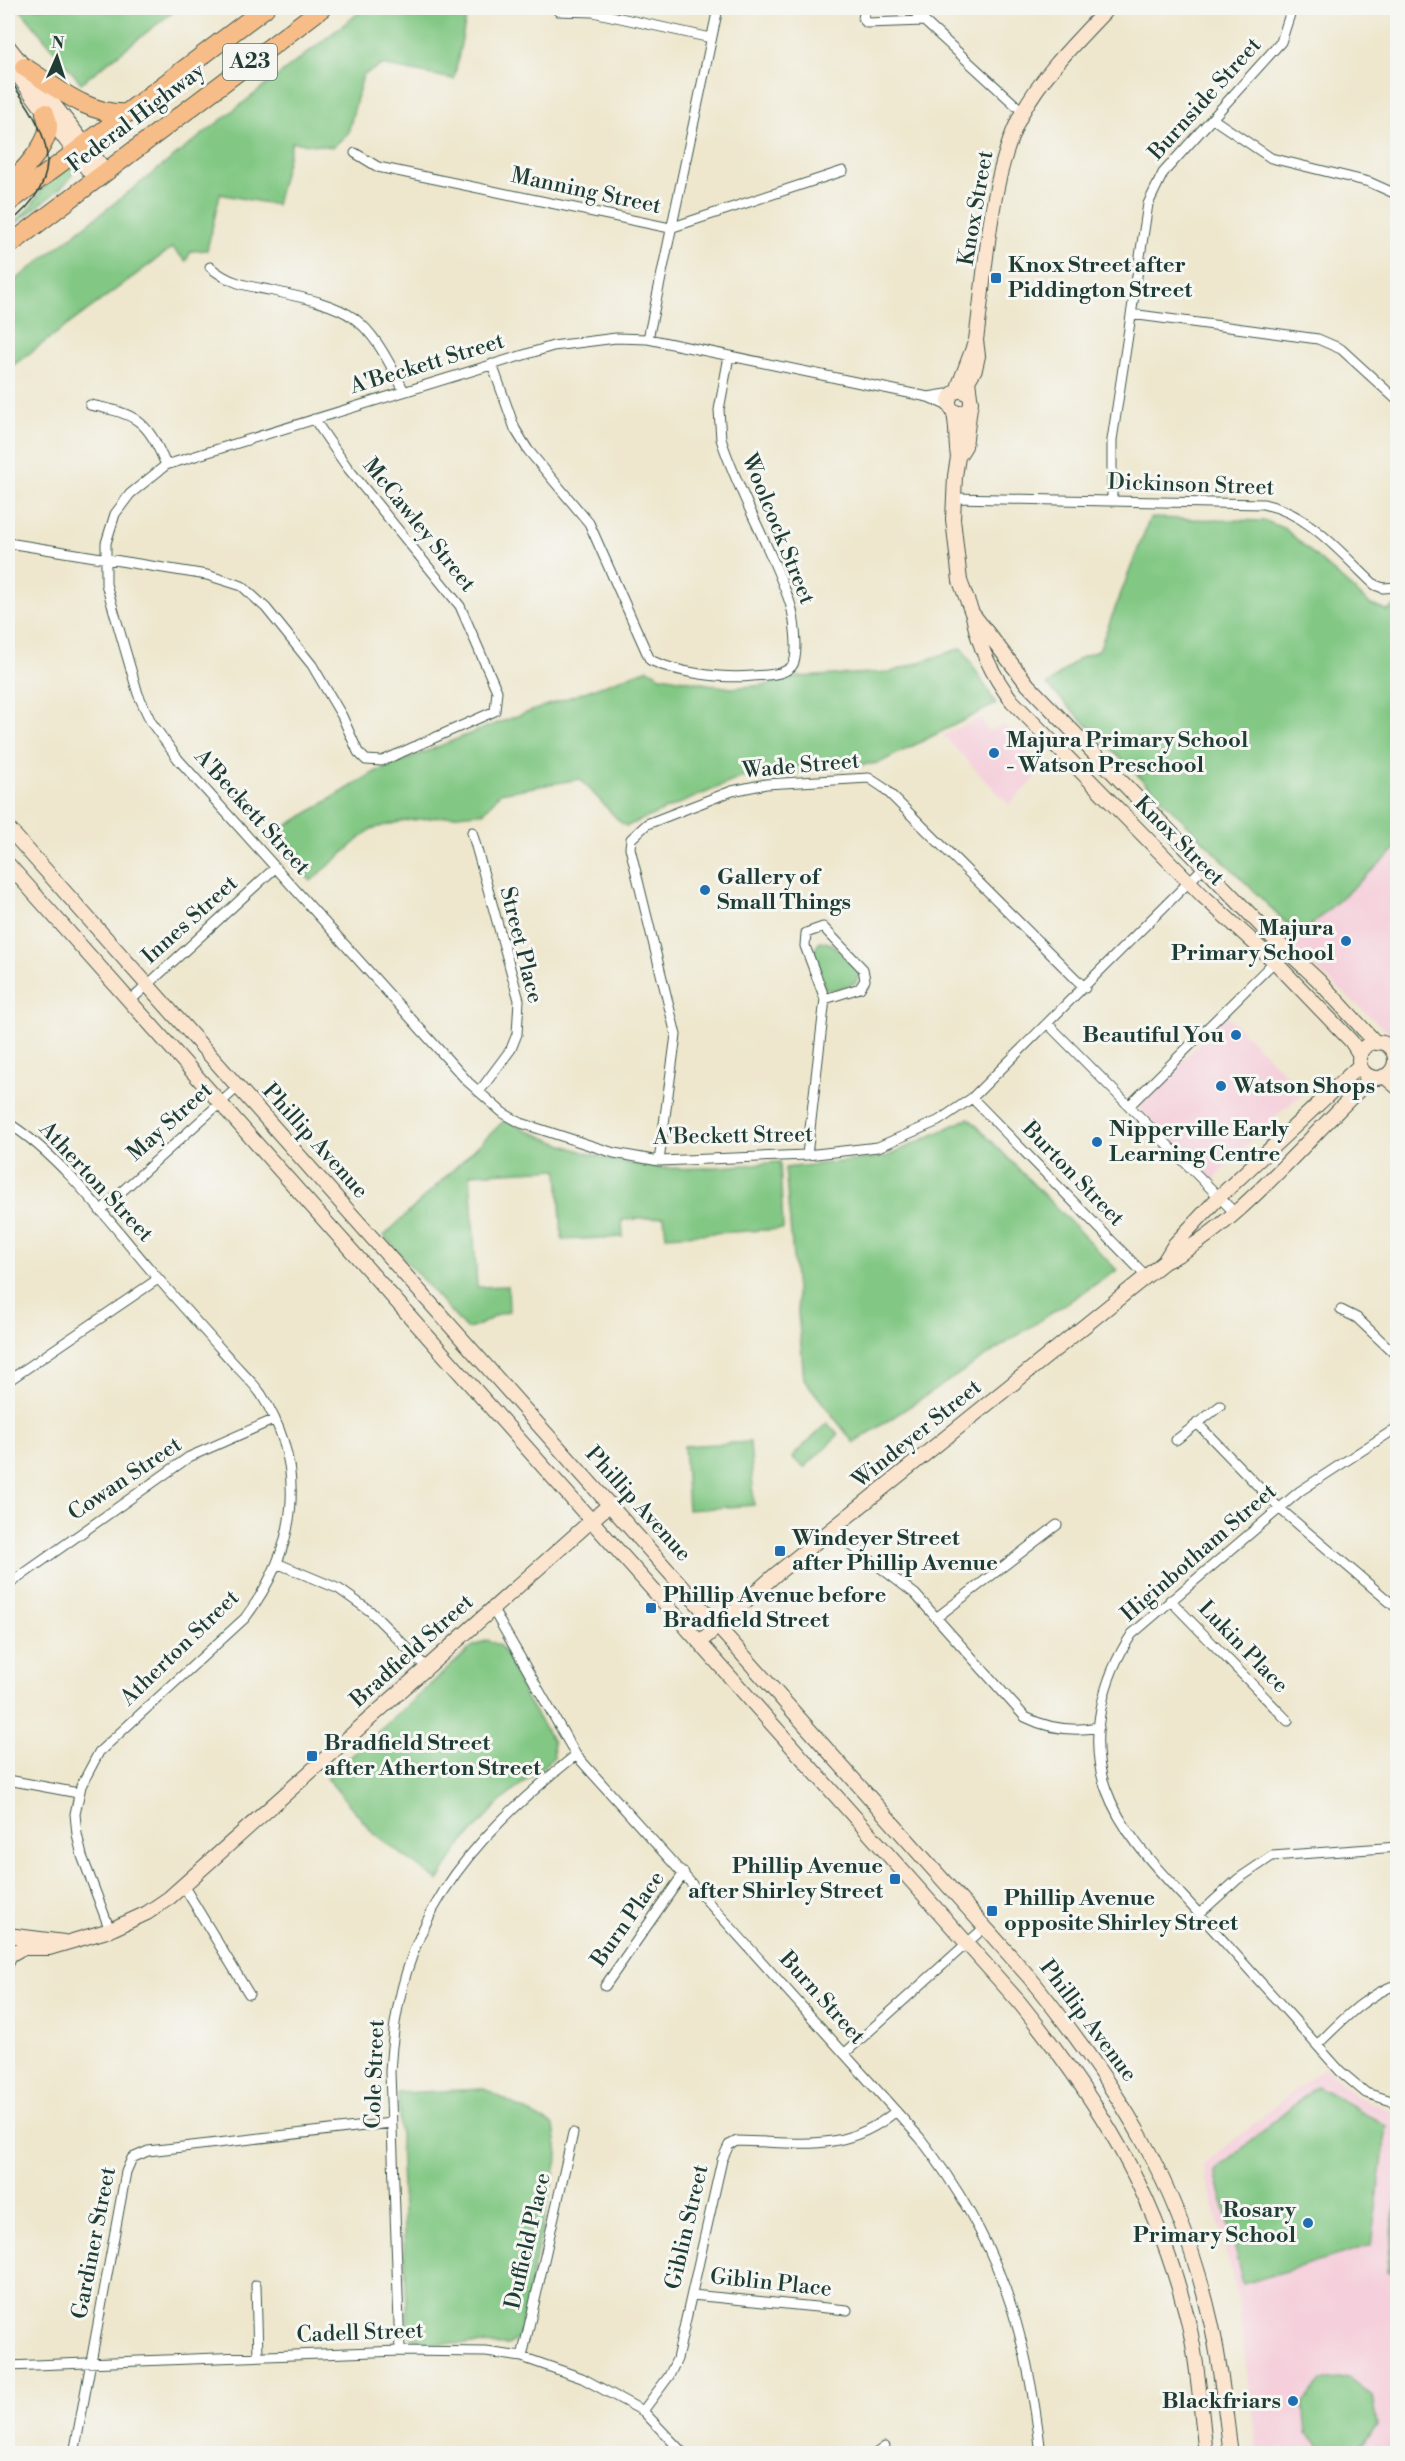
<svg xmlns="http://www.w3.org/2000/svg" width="1405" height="2461" font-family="'Libre Bodoni',serif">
  <rect width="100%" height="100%" fill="#f6f6f2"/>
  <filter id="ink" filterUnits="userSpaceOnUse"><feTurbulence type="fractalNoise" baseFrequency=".0167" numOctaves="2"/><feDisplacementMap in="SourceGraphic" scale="12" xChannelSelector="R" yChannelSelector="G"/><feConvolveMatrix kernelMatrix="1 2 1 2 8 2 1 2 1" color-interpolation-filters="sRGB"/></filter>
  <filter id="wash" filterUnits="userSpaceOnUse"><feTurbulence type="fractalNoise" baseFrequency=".008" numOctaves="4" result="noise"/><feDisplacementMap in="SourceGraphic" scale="24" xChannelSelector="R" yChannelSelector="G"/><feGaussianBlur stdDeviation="1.35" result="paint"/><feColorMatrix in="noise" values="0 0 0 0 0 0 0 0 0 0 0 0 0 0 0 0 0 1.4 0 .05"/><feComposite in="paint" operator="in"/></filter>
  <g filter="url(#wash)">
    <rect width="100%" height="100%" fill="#eee7cd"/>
    <path fill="#f5cfdb" d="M 981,718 L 988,731 L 1004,725 L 1043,771 L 1009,805 L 943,735 Z
      M 1397,848 L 1397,1040 L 1289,945 Z
      M 1227,1016 L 1304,1092 L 1260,1130 L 1212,1182 L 1136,1105 Z
      M 1325,2066 L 1356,2096 L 1397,2113 L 1397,2453 L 1257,2453 L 1237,2295 L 1203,2165 Z"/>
    <path fill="#82c884" stroke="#50825c" stroke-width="1.5" d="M 19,8 L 178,8 L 81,83 Z
      M 365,8 L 468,8 L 454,79 L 382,65 L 363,75 L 348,133 L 333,147 L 292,142 L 276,205 L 220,194 L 207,250 L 191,251 L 186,261 L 172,248 L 8,369 L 8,286 Z
      M 73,161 L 75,169 L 69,180 L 56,192 L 8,230 L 32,205 L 43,187 Z
      M 1150,518 L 1266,521 L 1285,529 L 1371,605 L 1388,611 L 1397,604 L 1397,848 L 1299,936 L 1047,685 L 1078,659 L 1099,650 Z
      M 962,648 L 996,704 L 879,763 L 740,778 L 627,826 L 621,823 L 580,779 L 500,793 L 484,812 L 403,821 L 371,829 L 311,881 L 270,836 L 375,772 L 487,727 L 648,669 L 661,676 L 731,688 L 765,685 L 798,677 L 891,672 Z
      M 820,941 L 832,944 L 856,969 L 859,973 L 856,983 L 832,990 L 824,988 L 814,951 Z
      M 969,1118 L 1117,1270 L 854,1443 L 804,1379 L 785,1168 L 886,1157 Z
      M 505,1120 C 554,1144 609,1164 664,1168 C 702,1170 742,1165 780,1162 L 783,1229 L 666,1236 L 664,1217 L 622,1220 L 623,1237 L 562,1240 L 558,1169 L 470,1174 L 477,1287 L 508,1286 L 509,1312 C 492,1313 483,1328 466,1329 L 384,1236 Z
      M 827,1423 L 838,1435 L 804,1468 L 792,1457 Z
      M 750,1442 L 754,1505 L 688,1510 L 684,1446 Z
      M 487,1640 L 500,1646 L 505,1653 L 527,1700 L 553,1742 L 554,1757 L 499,1803 L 460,1846 L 438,1881 L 373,1833 L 327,1778 L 472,1647 Z
      M 1317,2086 L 1387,2126 L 1371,2245 L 1243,2284 L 1215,2171 Z
      M 485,2089 L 554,2126 L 558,2155 L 518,2339 L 508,2345 L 427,2343 L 412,2338 L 408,2331 L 398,2093 Z
      M 1397,2195 L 1397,2274 L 1387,2272 Z
      M 1349,2378 L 1372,2396 L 1377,2426 L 1360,2448 L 1329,2453 L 1306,2433 L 1303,2404 L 1321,2381 Z"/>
  </g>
  <g filter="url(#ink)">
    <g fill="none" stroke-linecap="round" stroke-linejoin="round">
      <g stroke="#3e564b" stroke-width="11">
        <path id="street" d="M 865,8 L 863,19 L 867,23 L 924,21 L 1023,112
          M 911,8 L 924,21
          M 558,11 L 593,12 L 711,38
          M 1213,119 L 1271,158 L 1369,182 L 1398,195
          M 355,153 L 378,167 L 670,228 L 843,171
          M 210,267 C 227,282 246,286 269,290 C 355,309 364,312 404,391
          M 1131,314 L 1318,339 L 1341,349 L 1398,401
          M 648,339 L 718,8
          M 492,364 L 515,429 L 528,450 L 589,523 L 650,660 C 677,673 723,679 753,676 C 764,675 783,676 792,666 C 800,656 794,615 790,603 C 771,547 739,495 721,439 L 719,410 L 729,356
          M 928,397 L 953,393
          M 90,405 C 137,414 147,420 166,465
          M 950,407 L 928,397 L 648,339 L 616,338 L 553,346 L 166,465 L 130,494 L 115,514 L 106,543 L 106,584 L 138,694 L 151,722 L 178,759 L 468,1082 L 503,1113 L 521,1123 L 614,1153 L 659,1161 L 807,1155 L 878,1147 L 938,1121 L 972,1098 L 1204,867
          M 953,498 L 1263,504 C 1311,514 1341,554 1375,585 L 1383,588 L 1398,587
          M 1112,501 L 1112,440 L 1148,204 L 1163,173 L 1281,42 L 1292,8
          M 8,543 L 207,575 L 242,586 L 266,608 L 312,665 L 342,716 L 358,752 L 366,760 L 382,761 L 495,711 L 497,691 L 460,606 L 347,467 L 314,419
          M 472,832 L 519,1000 L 517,1034 L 511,1049 L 479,1092
          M 130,1001 L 275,868
          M 1048,1024 L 1234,1212
          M 972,1098 L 1146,1276
          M 1129,1106 L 1286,950
          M 8,1123 C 60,1155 109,1221 149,1268 C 175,1298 201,1327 228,1357 C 238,1369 252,1381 261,1394 C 309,1469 297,1549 245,1618 L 99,1752 L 81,1786 L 75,1814 L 77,1834 L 82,1856 L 110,1930
          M 807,1155 L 825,999 L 805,946 L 806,933 L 823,927 L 863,969 L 865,980 L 860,988 L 825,999
          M 659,1161 L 676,1035 L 630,848 L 631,839 L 647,824 L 732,791 L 766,784 L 869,778 L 884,788 L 1085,988
          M 100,1211 L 238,1087
          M 1341,1310 L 1357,1318 L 1398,1357
          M 8,1381 L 158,1279
          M 1197,1423 L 1279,1508 L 1398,1609
          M 1398,1427 L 1300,1491 L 1132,1634 C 1103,1677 1087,1738 1106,1789 C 1124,1839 1166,1877 1201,1916 C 1247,1967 1294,2019 1340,2071 L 1366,2093 L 1398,2103
          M 1176,1440 L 1220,1406
          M 831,1530 L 915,1594 L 1025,1717 C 1049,1729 1072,1732 1099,1727
          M 279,1564 L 339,1589 L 370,1611 L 426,1667
          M 8,1585 L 189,1457 L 273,1420
          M 1170,1600 L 1288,1721
          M 492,1608 L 576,1755 L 920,2138 C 998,2239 1027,2328 1041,2454
          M 936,1618 L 1057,1525
          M 8,1780 L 78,1793
          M 183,1885 L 249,1994
          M 1199,1914 L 1238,1879 L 1272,1856 L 1398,1847
          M 8,1966 L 12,1955
          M 605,1986 L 684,1873
          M 1317,2045 C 1342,2021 1364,1996 1398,1984
          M 845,2053 L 985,1927
          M 256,2285 L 258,2356
          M 692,2295 L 847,2310
          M 400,2351 L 390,2072 C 398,1923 463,1845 576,1755
          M 522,2357 L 573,2133
          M 8,2366 L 400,2351 L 486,2352 L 522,2357 L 582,2378 L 643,2411 L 684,2454
          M 643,2411 L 669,2376 L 677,2359 L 722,2160 L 729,2145 L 737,2141 C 799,2142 845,2154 896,2111
          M 74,2454 L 126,2172 L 132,2158 L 148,2151 L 391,2123
          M 875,2454 L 885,2447"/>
      </g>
      <g stroke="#3e564b" stroke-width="16">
        <path id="secondary" d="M 8,46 L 105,170
          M 8,62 L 94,178
          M 959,385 L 976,340
          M949 402a11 11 0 1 1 22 0a11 11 0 1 1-22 0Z
          M 970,396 L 968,381 L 975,369 L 978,356 L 976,340 C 986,270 989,176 1022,113 C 1043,74 1078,40 1108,8
          M 970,407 L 965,446 L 958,457 L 955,476 L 953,519 L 960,581 L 972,613 L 1028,685 L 1271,936 L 1318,980 L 1376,1043
          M 953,410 C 958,426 955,441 958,457
          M 973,616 C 979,648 992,675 1012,701 L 1202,895 L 1274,961 L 1351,1041 L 1360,1055
          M 8,828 L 1030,1978 C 1118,2087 1180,2183 1211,2322 C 1221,2365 1225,2410 1231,2454
          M 8,864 L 1019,2002 C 1098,2100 1152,2187 1185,2309 C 1198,2356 1200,2406 1206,2454
          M1359 1060a18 18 0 1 1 36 0a18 18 0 1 1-36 0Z
          M 1384,1076 L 1398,1088
          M 1164,1262 L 1175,1244 L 1219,1197 L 1360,1065
          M 700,1642 L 775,1575 L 1164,1262 C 1233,1230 1305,1141 1362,1087 L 1369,1076
          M 8,1935 L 64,1942
          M 8,1956 L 22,1948 L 49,1948 L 110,1930 L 147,1913 L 169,1898 L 610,1504"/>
      </g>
      <g stroke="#3e564b" stroke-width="20">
        <path id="highway" d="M 24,67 C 56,87 89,116 128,113
          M 8,184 C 21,174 48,145 48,127 C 48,122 46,117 45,113
          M 8,203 L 265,8
          M 8,246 L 322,8"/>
      </g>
      <use href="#street" stroke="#fff" stroke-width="9"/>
      <use href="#secondary" stroke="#fce5cf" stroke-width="14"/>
      <use href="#highway" stroke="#f7bd88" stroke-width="18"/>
      <path stroke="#1f3d34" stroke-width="1.5" d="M 8,78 C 48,131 71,176 8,224"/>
    </g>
  </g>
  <g fill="#1f6fb2" stroke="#f6f6f2" stroke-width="2">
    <rect x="990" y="272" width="12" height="12" rx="3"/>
    <circle cx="994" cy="753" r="6"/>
    <circle cx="705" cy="890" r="6"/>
    <circle cx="1346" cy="941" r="6"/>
    <circle cx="1236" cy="1035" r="6"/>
    <circle cx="1221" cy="1086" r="6"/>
    <circle cx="1097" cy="1142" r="6"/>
    <rect x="774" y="1545" width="12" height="12" rx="3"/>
    <rect x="645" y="1602" width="12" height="12" rx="3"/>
    <rect x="306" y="1750" width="12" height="12" rx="3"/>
    <rect x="889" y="1873" width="12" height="12" rx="3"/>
    <rect x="986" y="1905" width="12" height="12" rx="3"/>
    <circle cx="1308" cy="2223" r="6"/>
    <circle cx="1293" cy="2401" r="6"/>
  </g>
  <g text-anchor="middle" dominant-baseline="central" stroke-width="6" stroke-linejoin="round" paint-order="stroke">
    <rect fill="#f6f6f2" stroke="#60746d" stroke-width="1.5" x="223" y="44" width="54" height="36" rx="4.5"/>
    <g font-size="21" font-weight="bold" fill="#1f3d34">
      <text x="250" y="62">A23</text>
    </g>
    <g font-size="22" fill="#1f3d34" stroke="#f6f6f2">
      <text transform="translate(1205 99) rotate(-48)">Burnside Street</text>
      <text transform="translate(136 118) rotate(-37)">Federal Highway</text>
      <text transform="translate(586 191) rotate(12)">Manning Street</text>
      <text transform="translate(976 208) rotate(-80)">Knox Street</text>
      <text transform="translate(427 364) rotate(-17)">A'Beckett Street</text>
      <text transform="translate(1191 485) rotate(2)">Dickinson Street</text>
      <text transform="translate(419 525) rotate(51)">McCawley Street</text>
      <text transform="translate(778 529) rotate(68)">Woolcock Street</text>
      <text transform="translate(801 766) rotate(-5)">Wade Street</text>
      <text transform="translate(252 812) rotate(48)">A'Beckett Street</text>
      <text transform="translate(1179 841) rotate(45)">Knox Street</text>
      <text transform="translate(190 920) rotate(-42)">Innes Street</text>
      <text transform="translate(521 945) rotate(76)">Street Place</text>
      <text transform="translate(170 1122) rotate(-42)">May Street</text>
      <text transform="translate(733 1136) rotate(-1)">A'Beckett Street</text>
      <text transform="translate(315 1141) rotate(48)">Phillip Avenue</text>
      <text transform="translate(1073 1174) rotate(46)">Burton Street</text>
      <text transform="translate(96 1182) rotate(47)">Atherton Street</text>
      <text transform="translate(917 1434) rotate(-39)">Windeyer Street</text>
      <text transform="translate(125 1479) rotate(-34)">Cowan Street</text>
      <text transform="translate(638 1504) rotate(48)">Phillip Avenue</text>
      <text transform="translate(1199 1553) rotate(-41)">Higinbotham Street</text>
      <text transform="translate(1243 1647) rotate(46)">Lukin Place</text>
      <text transform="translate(180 1648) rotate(-44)">Atherton Street</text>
      <text transform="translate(412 1651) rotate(-42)">Bradfield Street</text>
      <text transform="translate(628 1919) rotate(-55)">Burn Place</text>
      <text transform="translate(822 1998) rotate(48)">Burn Street</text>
      <text transform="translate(1088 2021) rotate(53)">Phillip Avenue</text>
      <text transform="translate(375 2074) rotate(-88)">Cole Street</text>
      <text transform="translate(687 2227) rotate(-77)">Giblin Street</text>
      <text transform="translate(528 2241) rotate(-77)">Duffield Place</text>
      <text transform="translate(94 2243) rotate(-79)">Gardiner Street</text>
      <text transform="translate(771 2283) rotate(6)">Giblin Place</text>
      <text transform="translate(360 2333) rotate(-2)">Cadell Street</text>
    </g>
    <g font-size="22" font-weight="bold" fill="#1f3d34" stroke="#f6f6f2" text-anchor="start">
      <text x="1008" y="265">Knox Street after<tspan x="1008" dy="25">Piddington Street</tspan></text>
      <text x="1006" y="740">Majura Primary School<tspan x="1006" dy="25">- Watson Preschool</tspan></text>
      <text x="717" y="877">Gallery of<tspan x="717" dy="25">Small Things</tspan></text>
      <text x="1334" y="928" text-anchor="end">Majura<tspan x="1334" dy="25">Primary School</tspan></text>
      <text x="1224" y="1035" text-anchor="end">Beautiful You</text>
      <text x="1233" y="1086">Watson Shops</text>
      <text x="1109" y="1129">Nipperville Early<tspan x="1109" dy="25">Learning Centre</tspan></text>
      <text x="792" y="1538">Windeyer Street<tspan x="792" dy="25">after Phillip Avenue</tspan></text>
      <text x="663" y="1595">Phillip Avenue before<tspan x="663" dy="25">Bradfield Street</tspan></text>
      <text x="324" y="1743">Bradfield Street<tspan x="324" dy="25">after Atherton Street</tspan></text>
      <text x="883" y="1866" text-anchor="end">Phillip Avenue<tspan x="883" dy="25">after Shirley Street</tspan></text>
      <text x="1004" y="1898">Phillip Avenue<tspan x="1004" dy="25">opposite Shirley Street</tspan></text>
      <text x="1296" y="2210" text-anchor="end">Rosary<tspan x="1296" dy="25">Primary School</tspan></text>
      <text x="1281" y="2401" text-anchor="end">Blackfriars</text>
    </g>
  </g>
  <rect width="1405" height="2461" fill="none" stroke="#f6f6f2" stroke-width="30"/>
  <g transform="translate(57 57) rotate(3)" stroke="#f6f6f2" stroke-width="4.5" paint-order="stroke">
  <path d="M0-4.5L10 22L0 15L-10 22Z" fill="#1f3d34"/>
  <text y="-9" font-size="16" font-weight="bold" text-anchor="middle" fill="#1f3d34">N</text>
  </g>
</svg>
